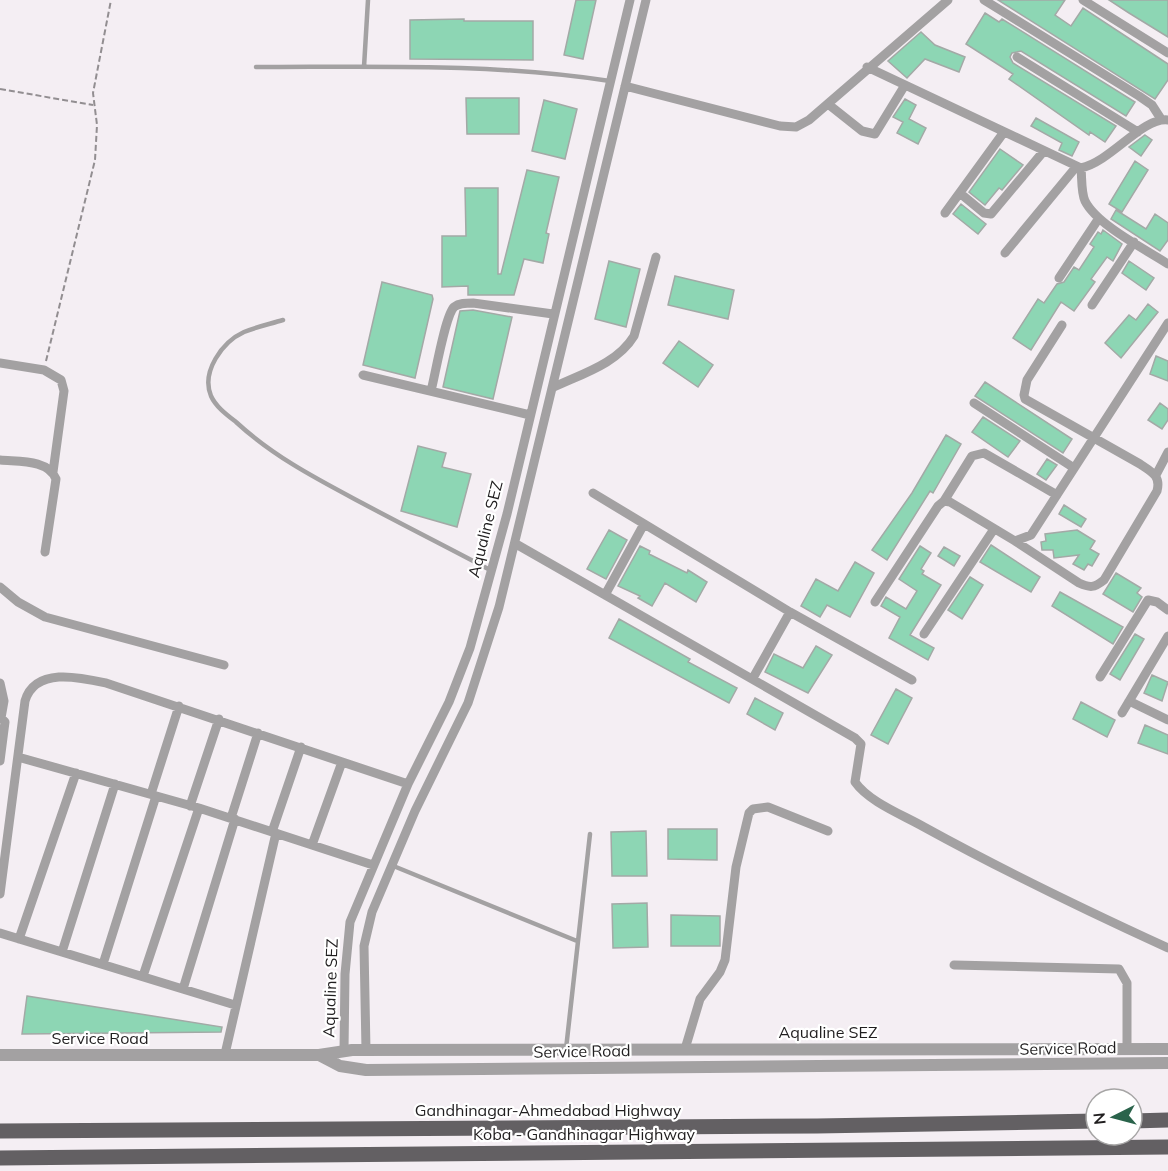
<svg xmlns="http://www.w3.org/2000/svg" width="1168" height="1171" font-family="Mulish,sans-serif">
  <rect width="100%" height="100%" fill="#f4eef3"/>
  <path fill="#8dd6b4" stroke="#a3a9a6" stroke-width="1.5" d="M 576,0 L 596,0 L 583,59 L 564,55 Z
    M 998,0 L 1065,0 L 1055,15 L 1071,26 L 1083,8 L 1168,64 L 1168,80 L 1155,99 Z
    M 1109,0 L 1168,0 L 1168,37 L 1129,13 Z
    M 985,13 L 999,22 L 1002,19 L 1135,102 L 1126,116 L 1021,51 L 1012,53 L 1010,57 L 1013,63 L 1116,126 L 1105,142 L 1090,132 L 1089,135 L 1009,79 L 1013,74 L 966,44 Z
    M 464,19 L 464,21 L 533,21 L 533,60 L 410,59 L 410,20 Z
    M 921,32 L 935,45 L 965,57 L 959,72 L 925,59 L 907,78 L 888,61 Z
    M 466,98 L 519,98 L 519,134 L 467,134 Z
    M 905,99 L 916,105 L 909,119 L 926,128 L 918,144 L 897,133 L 903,122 L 893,117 Z
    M 544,100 L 577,109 L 565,159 L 532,151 Z
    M 1036,118 L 1079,142 L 1072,156 L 1059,150 L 1062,143 L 1031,126 Z
    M 1145,135 L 1152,140 L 1141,156 L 1129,147 Z
    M 1000,149 L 1023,165 L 1002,190 L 999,188 L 985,205 L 969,192 Z
    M 1135,161 L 1148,170 L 1122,212 L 1109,204 Z
    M 527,170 L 559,177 L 546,233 L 549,234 L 543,263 L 524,259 L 514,295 L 468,295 L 468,286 L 442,287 L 442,236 L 466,236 L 465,188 L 498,188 L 498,274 L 501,274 Z
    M 961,204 L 986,224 L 978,234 L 953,214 Z
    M 1116,210 L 1146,229 L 1155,214 L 1168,223 L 1168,240 L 1160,251 L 1111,219 Z
    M 1103,230 L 1122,244 L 1113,261 L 1107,257 L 1091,279 L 1095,282 L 1074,311 L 1061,302 L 1031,350 L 1013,338 L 1038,299 L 1044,303 L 1057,284 L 1064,282 L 1074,267 L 1079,270 L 1094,247 L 1090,244 L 1098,232 L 1101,234 Z
    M 609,261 L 640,269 L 626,327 L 595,319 Z
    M 1129,261 L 1154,278 L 1146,290 L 1122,273 Z
    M 675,276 L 734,290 L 728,319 L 668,305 Z
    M 382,282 L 432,295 L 433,299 L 415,378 L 363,365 Z
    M 1148,304 L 1158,312 L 1121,358 L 1105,343 L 1129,315 L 1136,320 Z
    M 473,310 L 512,317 L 493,399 L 443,387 L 460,311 Z
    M 679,341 L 713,365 L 698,387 L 663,363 Z
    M 1156,356 L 1168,361 L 1168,381 L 1150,374 Z
    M 985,382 L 1072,439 L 1063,453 L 975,396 Z
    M 1160,403 L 1168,409 L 1168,420 L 1162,429 L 1148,420 Z
    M 983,417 L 1020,441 L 1008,457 L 972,432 Z
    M 946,435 L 961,444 L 933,493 L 930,491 L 887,560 L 872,550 L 912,493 Z
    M 418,446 L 446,453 L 442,467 L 471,474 L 457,527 L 401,511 Z
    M 1047,459 L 1057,465 L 1046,480 L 1037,474 Z
    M 1064,505 L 1086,519 L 1081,527 L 1059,514 Z
    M 609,530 L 627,540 L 606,579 L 587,569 Z
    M 1077,530 L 1095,541 L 1090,549 L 1099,554 L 1092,566 L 1088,564 L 1084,570 L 1073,564 L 1079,555 L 1054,558 L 1053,550 L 1042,550 L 1041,542 L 1046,541 L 1045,534 Z
    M 991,545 L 1040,577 L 1031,592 L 980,562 Z
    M 640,546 L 650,551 L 649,554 L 687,573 L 688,570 L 707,582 L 696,602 L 665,583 L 652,606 L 638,598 L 640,596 L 618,586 Z
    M 920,546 L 931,553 L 921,569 L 924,571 L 922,574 L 941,585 L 910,635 L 934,648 L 928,660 L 889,638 L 900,617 L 881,606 L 886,597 L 906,609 L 917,591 L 899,579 Z
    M 944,547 L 960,556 L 954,566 L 938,556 Z
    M 855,562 L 874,573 L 850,617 L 827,605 L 820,617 L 801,606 L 816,579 L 838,591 Z
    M 1116,573 L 1141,588 L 1137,593 L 1142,597 L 1133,612 L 1103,594 Z
    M 970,577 L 983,585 L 962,619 L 948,610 Z
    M 1060,592 L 1123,627 L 1113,644 L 1052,606 Z
    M 619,619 L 690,659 L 688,662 L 737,688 L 729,703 L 609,638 Z
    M 1135,634 L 1144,639 L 1120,680 L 1110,674 Z
    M 816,646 L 832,655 L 808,693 L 765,672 L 774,654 L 803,668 Z
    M 1152,675 L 1168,682 L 1162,701 L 1144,693 Z
    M 896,689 L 912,698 L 888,744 L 871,735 Z
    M 755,698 L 783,713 L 775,730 L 747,714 Z
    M 1081,702 L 1115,720 L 1107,737 L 1073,719 Z
    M 1145,725 L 1168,735 L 1168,754 L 1138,743 Z
    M 668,829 L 717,829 L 717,860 L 668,859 Z
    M 646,831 L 647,876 L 612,876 L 611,832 Z
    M 647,903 L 648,947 L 613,948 L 612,904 Z
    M 671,915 L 720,916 L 720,946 L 671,946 Z
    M 27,996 L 222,1027 L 221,1032 L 22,1034 Z"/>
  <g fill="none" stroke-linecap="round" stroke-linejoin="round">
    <path stroke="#928e91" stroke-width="2" stroke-dasharray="6 3" stroke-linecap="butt" d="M 0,89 L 93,105
      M 46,361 L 95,160 L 97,125 L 93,93 L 111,0"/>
    <path stroke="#a3a1a2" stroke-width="4.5" d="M 256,67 C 374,67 494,63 610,81
      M 364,67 L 368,0
      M 283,320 C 270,324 256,327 244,332 C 222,342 201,372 211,396 C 216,407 227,415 236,422 C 274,457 317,479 362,503 C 405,526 449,548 492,571
      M 391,865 L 577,941
      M 566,1049 L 590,834"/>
    <path stroke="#a3a1a2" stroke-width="9" d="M 984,0 L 1139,96 L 1152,105 L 1161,119
      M 1083,0 L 1168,53
      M 1017,57 L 1138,132
      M 867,67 L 1081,168 C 1112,161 1142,117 1168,120
      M 625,86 L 780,126 L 796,127 L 809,120 L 948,0
      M 828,104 L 862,131 L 875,134 L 905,85
      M 1081,168 C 1082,178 1081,192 1085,201 C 1097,225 1145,249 1168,264
      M 961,194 L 984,213 L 991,214 L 1043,152
      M 945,213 L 1004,132
      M 1005,253 L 1076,167
      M 1059,278 L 1099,218
      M 1092,305 L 1134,242
      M 0,363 L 44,370 L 61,380 L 64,391 L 53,472
      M 363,375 L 530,415
      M 552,388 C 581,374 617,364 634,336 L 656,257
      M 431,391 C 435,376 445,316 454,307 C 459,303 466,303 473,303 L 553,314
      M 974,403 L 1074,468
      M 0,460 C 18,462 48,459 56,479 L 45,552
      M 1156,475 L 1168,452
      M 593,493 L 790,612 L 753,678
      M 944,501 L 972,456 L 984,453 L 1057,495
      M 1015,541 L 1079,583 C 1090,588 1094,588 1104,580 L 1157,491 C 1161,476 1152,472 1140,464 L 1025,399 L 1024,395 L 1027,380 L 1062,325
      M 516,544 L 855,738 L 861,744 L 855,782 C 869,802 903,815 924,827 C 1004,871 1085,910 1168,948
      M 0,587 L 18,602 L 45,617 L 224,665
      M 605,595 L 644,524
      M 875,602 L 938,506 L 944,501 L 950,502 L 1015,541 L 1031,535 L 1168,323
      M 790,612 L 912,680
      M 924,634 L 994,529
      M 1100,677 L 1148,600 L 1157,602 L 1168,610
      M 0,683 L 4,701 L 1,718
      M 1129,701 L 1168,720
      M 1122,713 L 1168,636
      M 0,717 L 5,722 L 0,761
      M 18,757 L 199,808 L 373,865
      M 151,794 L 179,706
      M 190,806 L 219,719
      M 231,818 L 258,733
      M 272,832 L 301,747
      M 312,845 L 342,762
      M 0,894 L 25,701 C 35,667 79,677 106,683 L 408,784
      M 0,933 L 235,1005
      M 19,939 L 76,773
      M 62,952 L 115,784
      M 103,964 L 156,796
      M 954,965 L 1119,969 L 1127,983 L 1127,1049
      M 143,976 L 199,808
      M 183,989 L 235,819
      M 685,1049 L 700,999 L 720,972 L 725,960 L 736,867 L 749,813 L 753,809 L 768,807 L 828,831
      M 366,1050 L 364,946 L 372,912 L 415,811 L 468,703 L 499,607 L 646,0
      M 344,1051 L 345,974 L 350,922 L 408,784 L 449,702 L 470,648 L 507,514 L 630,0
      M 225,1054 L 276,833"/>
    <path stroke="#a3a1a2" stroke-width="12" d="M 0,1055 L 319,1055 L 340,1066 L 366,1070 L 1168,1063
      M 319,1055 L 352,1050 L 1168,1049"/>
    <path stroke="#636063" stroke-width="15" d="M 1132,1121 L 1168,1120
      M 0,1131 L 817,1126 L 1096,1121
      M 0,1158 L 1168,1147"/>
  </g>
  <g text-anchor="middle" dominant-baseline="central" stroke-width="4.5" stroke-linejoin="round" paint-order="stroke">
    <g font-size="16" fill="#201e1f" stroke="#fff">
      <text transform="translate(485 529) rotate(-76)">Aqualine SEZ</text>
      <text transform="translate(330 988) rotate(-88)">Aqualine SEZ</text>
      <text x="828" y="1032">Aqualine SEZ</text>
      <text x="100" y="1038">Service Road</text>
      <text transform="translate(1068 1048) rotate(-1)">Service Road</text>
      <text transform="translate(582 1051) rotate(-1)">Service Road</text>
      <text x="548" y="1110">Gandhinagar-Ahmedabad Highway</text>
      <text x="584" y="1134">Koba - Gandhinagar Highway</text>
    </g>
  </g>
  <g transform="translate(1114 1117) rotate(264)"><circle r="28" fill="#ffffff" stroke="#a6a5a5" stroke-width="1.5"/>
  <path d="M0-4.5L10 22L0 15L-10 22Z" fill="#2a634b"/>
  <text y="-9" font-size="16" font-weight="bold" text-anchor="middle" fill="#201e1f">N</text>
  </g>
</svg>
